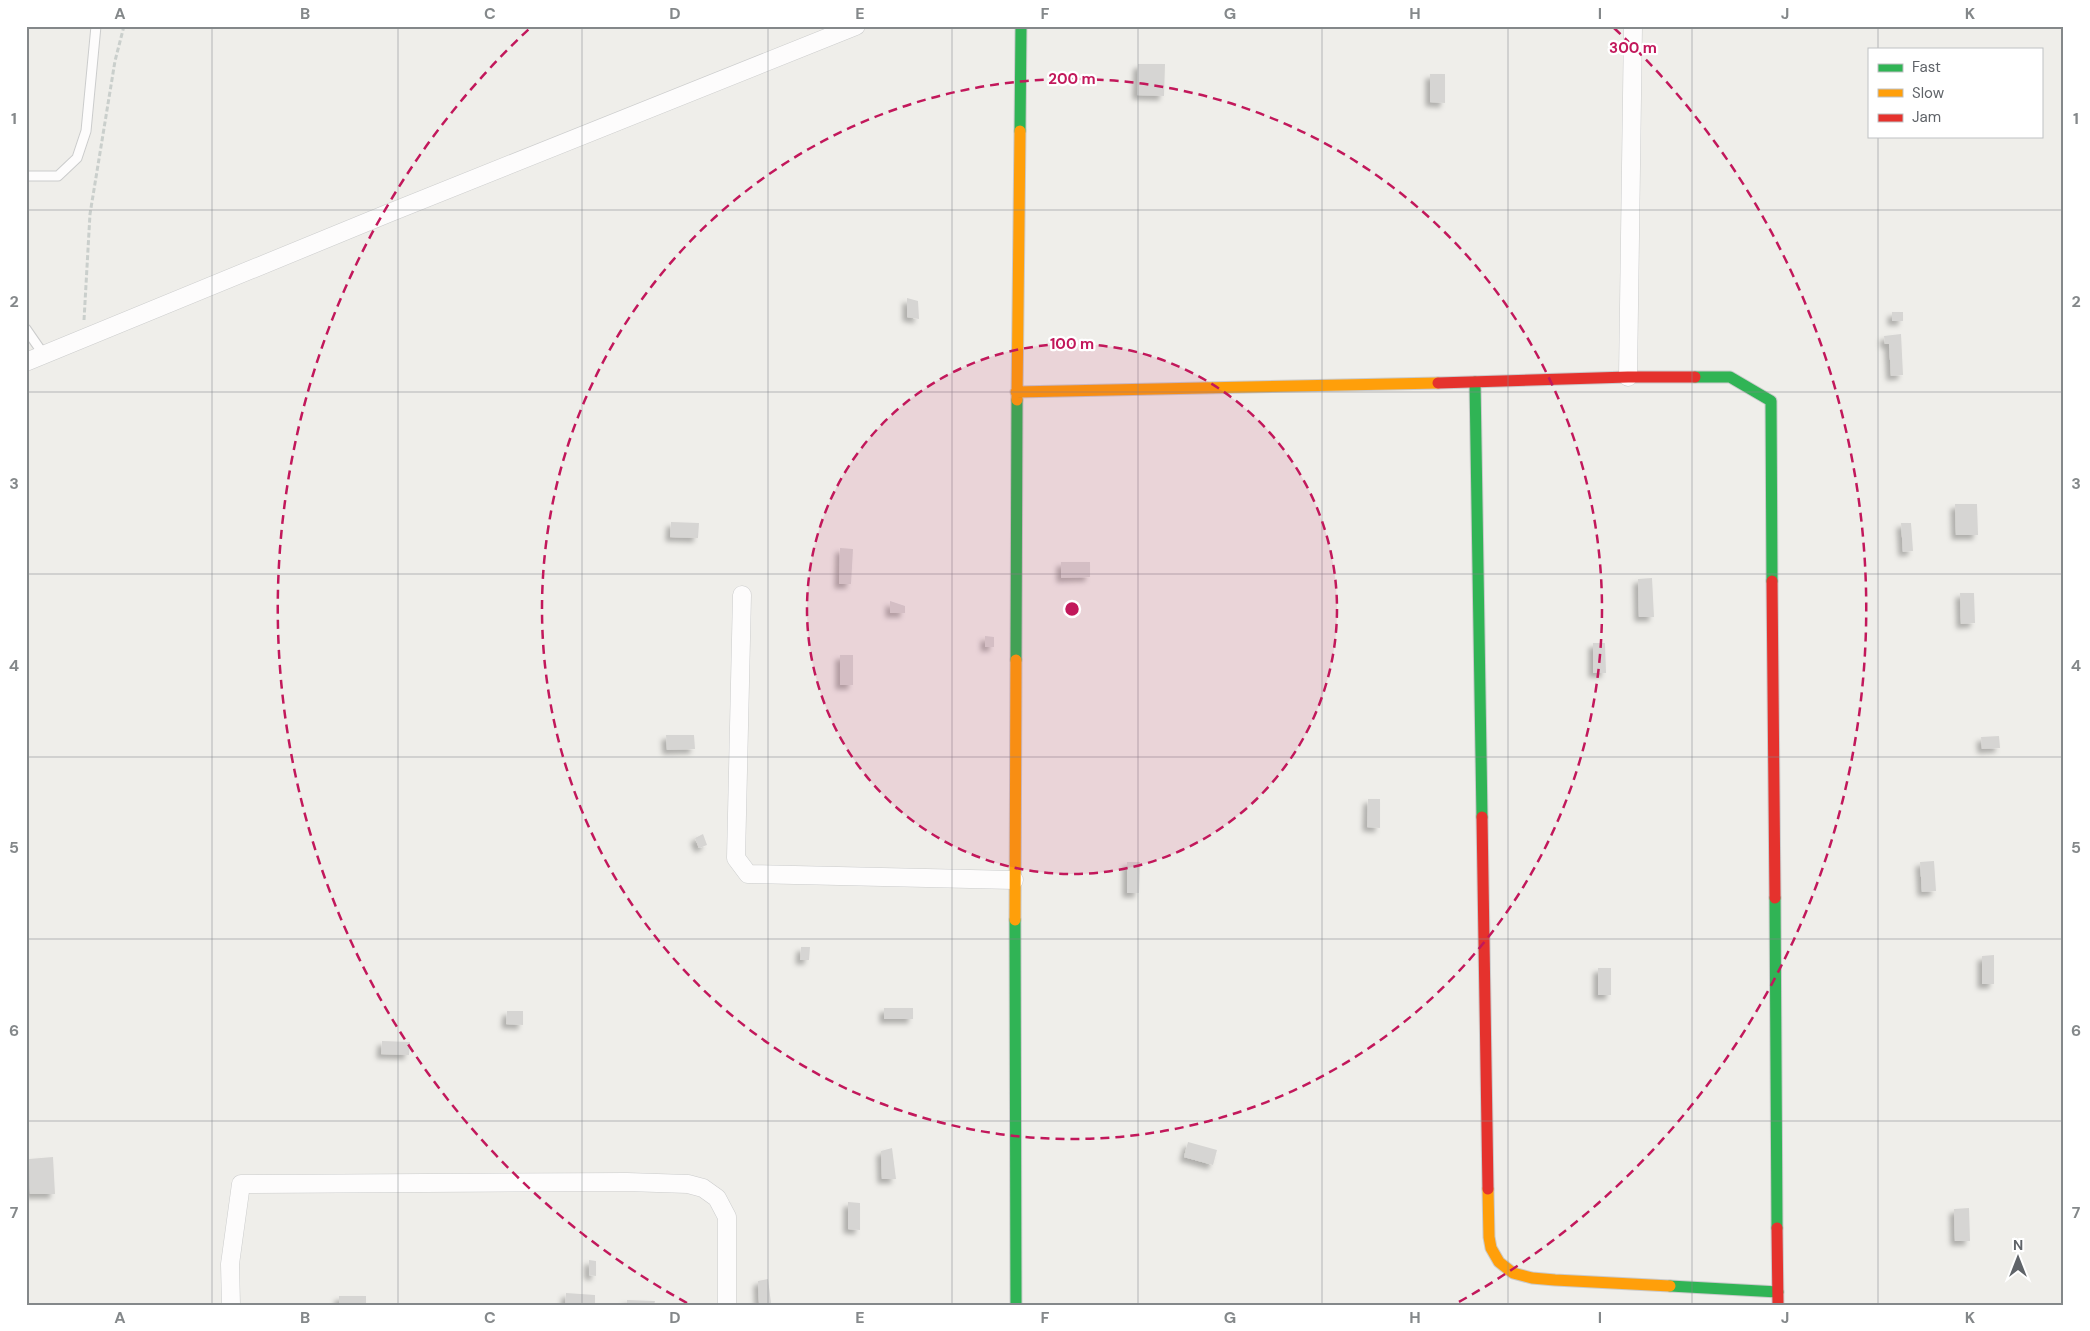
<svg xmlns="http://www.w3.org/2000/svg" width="2090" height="1331" font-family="'DM Sans',sans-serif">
  <defs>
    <filter id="shadow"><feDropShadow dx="-4.5" dy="4.5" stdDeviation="2.5" flood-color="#0004"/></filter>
  </defs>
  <rect width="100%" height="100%" fill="#efeeea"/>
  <path fill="#d6d5d3" filter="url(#shadow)" d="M 1138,64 L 1165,64 L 1164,96 L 1137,95 Z
    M 1430,74 L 1445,74 L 1445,103 L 1430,102 Z
    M 907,298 L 918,301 L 919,319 L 907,317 Z
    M 1892,312 L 1903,312 L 1903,321 L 1892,321 Z
    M 1901,334 L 1903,375 L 1891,376 L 1889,344 L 1885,344 L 1884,336 Z
    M 1955,504 L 1977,504 L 1978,535 L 1956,535 Z
    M 671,522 L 699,523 L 698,538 L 670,537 Z
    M 1901,523 L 1911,523 L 1913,551 L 1903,552 Z
    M 840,548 L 853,549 L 851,584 L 839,584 Z
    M 1061,562 L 1090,562 L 1090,577 L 1061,578 Z
    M 1652,578 L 1654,617 L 1639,617 L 1638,579 Z
    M 1960,593 L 1974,593 L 1975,623 L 1961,624 Z
    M 890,601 L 905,606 L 905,613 L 890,613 Z
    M 985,636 L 994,637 L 994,647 L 985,647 Z
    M 1593,643 L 1605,643 L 1606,673 L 1593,673 Z
    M 840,655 L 853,655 L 853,685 L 840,685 Z
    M 666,735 L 694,735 L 695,749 L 667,750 Z
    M 1999,736 L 2000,748 L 1982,749 L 1981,737 Z
    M 1368,799 L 1380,799 L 1380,828 L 1367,827 Z
    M 703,834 L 707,845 L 699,848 L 695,838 Z
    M 1934,861 L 1936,891 L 1922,892 L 1920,862 Z
    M 1127,862 L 1140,862 L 1139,893 L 1127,893 Z
    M 801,947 L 810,947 L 809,960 L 800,960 Z
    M 1994,955 L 1994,984 L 1982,984 L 1982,956 Z
    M 1598,968 L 1611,968 L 1611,995 L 1598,995 Z
    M 884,1008 L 913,1008 L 913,1019 L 884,1019 Z
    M 507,1011 L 523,1011 L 523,1025 L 506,1024 Z
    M 382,1041 L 410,1042 L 409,1055 L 381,1054 Z
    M 1188,1142 L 1217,1150 L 1213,1165 L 1184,1157 Z
    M 892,1148 L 896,1179 L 882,1179 L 881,1151 Z
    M 53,1157 L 55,1194 L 30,1194 L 29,1159 Z
    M 848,1202 L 860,1203 L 860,1230 L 848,1229 Z
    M 1969,1208 L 1970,1241 L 1955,1241 L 1954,1209 Z
    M 589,1260 L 596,1261 L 596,1276 L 589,1275 Z
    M 768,1279 L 771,1303 L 759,1303 L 758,1281 Z
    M 566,1293 L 595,1295 L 595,1305 L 565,1305 Z
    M 339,1296 L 366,1296 L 366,1305 L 339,1305 Z
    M 627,1300 L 655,1301 L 654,1305 L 627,1305 Z"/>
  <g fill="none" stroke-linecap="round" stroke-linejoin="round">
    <g stroke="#cbcccc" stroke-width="11">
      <path id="lane" d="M 26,176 L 58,176 L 77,158 L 86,131 L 96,26
        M 26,329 L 44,355"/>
    </g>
    <g stroke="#cbcccc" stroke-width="19">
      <path id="street" d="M 26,362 L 389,213 L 856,26
        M 1628,377 L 1633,26
        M 742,595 L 736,858 L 748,874 L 1014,880
        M 231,1305 L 230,1264 L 241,1184 L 627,1182 L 688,1184 L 703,1188 L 717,1198 L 727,1217 L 727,1305"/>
    </g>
    <g stroke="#cacacb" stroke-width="13">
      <path id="fast" d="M 1020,131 L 1021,26
        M 1695,377 L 1730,377 L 1771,401 L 1772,581
        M 1475,382 L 1482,817
        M 1016,660 L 1017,400
        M 1775,898 L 1777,1228
        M 1015,920 L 1016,1305
        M 1670,1286 L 1778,1292"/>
    </g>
    <g stroke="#cacacb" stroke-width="13">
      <path id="slow" d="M 1016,392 L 1438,383
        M 1017,400 L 1020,131
        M 1015,920 L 1016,660
        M 1488,1189 L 1489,1237 L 1491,1248 L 1499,1262 L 1513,1273 L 1532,1278 L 1555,1280 L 1670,1286"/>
    </g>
    <g stroke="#cacacb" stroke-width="13">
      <path id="jam" d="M 1438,383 L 1628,377 L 1695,377
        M 1772,581 L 1775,898
        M 1482,817 L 1488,1189
        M 1777,1228 L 1778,1305"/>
    </g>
    <path stroke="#cacfcc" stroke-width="3" stroke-dasharray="5 2.5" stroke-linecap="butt" d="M 84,320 L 90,214 L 115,61 L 124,26"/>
    <use href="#lane" stroke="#fdfcfc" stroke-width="9"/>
    <use href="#street" stroke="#fdfcfc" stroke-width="18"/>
    <use href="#fast" stroke="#30b455" stroke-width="11"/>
    <use href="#slow" stroke="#ff9f0a" stroke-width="11"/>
    <use href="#jam" stroke="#e5322d" stroke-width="11"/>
  </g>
  <path fill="none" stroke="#84888a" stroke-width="1" stroke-opacity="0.55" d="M 212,26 L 212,1305M 398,26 L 398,1305M 582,26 L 582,1305M 768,26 L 768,1305M 952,26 L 952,1305M 1138,26 L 1138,1305M 1322,26 L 1322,1305M 1508,26 L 1508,1305M 1692,26 L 1692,1305M 1878,26 L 1878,49M 1878,136 L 1878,1305M 26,210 L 2064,210M 26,392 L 2064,392M 26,574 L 2064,574M 26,757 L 2064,757M 26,939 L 2064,939M 26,1121 L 2064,1121"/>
  <circle cx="1072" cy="609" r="265" fill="#c2185b" fill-opacity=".12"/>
  <g fill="none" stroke="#c2185b" stroke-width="2.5" stroke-dasharray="9 6">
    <circle cx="1072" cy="609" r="265"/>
    <circle cx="1072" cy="609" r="530"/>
    <path d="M687 1303A794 794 0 0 1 530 28M1614 28A794 794 0 0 1 1457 1303"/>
  </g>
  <circle cx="1072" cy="609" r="8" fill="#c2185b" stroke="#fff" stroke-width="2.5"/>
  <g font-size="15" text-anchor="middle" font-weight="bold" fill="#c2185b" stroke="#fff" stroke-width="4.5" stroke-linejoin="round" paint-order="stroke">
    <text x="1633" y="53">300 m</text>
    <text x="1072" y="84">200 m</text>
    <text x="1072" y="349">100 m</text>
  </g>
  <rect width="2090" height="1331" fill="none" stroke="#ffffff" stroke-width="55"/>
  <rect x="1868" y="48" width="175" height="90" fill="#ffffff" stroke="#bfc1c3"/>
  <rect x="1878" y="64" width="25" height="8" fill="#30b455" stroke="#bfc1c3"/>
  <text x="1912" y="72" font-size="15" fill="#5f6368">Fast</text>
  <rect x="1878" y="89" width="25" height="8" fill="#ff9f0a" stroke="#bfc1c3"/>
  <text x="1912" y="98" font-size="15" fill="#5f6368">Slow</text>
  <rect x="1878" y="114" width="25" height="8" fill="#e5322d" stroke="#bfc1c3"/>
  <text x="1912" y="122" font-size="15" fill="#5f6368">Jam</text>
  <g transform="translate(2018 1258)" stroke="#ffffff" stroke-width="4" paint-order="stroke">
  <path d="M0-4L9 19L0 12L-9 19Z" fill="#5f6368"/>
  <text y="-8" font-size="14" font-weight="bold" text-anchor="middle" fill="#5f6368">N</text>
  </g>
  <rect x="28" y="28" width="2034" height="1276" fill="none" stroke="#84888a" stroke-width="2"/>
  <g font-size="16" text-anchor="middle" font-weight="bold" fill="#84888a">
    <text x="120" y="19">A</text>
    <text x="305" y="19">B</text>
    <text x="490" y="19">C</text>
    <text x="675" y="19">D</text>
    <text x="860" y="19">E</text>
    <text x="1045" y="19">F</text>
    <text x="1230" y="19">G</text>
    <text x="1415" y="19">H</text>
    <text x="1600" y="19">I</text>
    <text x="1785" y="19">J</text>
    <text x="1970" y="19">K</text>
    <text x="14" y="124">1</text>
    <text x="2076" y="124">1</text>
    <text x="14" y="307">2</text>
    <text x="2076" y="307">2</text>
    <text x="14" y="489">3</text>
    <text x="2076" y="489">3</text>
    <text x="14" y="671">4</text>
    <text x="2076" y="671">4</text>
    <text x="14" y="853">5</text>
    <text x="2076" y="853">5</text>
    <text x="14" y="1036">6</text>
    <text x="2076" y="1036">6</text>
    <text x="14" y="1218">7</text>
    <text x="2076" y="1218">7</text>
    <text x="120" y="1323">A</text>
    <text x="305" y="1323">B</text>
    <text x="490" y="1323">C</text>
    <text x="675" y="1323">D</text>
    <text x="860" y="1323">E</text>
    <text x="1045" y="1323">F</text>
    <text x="1230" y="1323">G</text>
    <text x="1415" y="1323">H</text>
    <text x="1600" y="1323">I</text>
    <text x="1785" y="1323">J</text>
    <text x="1970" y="1323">K</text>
  </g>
</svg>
